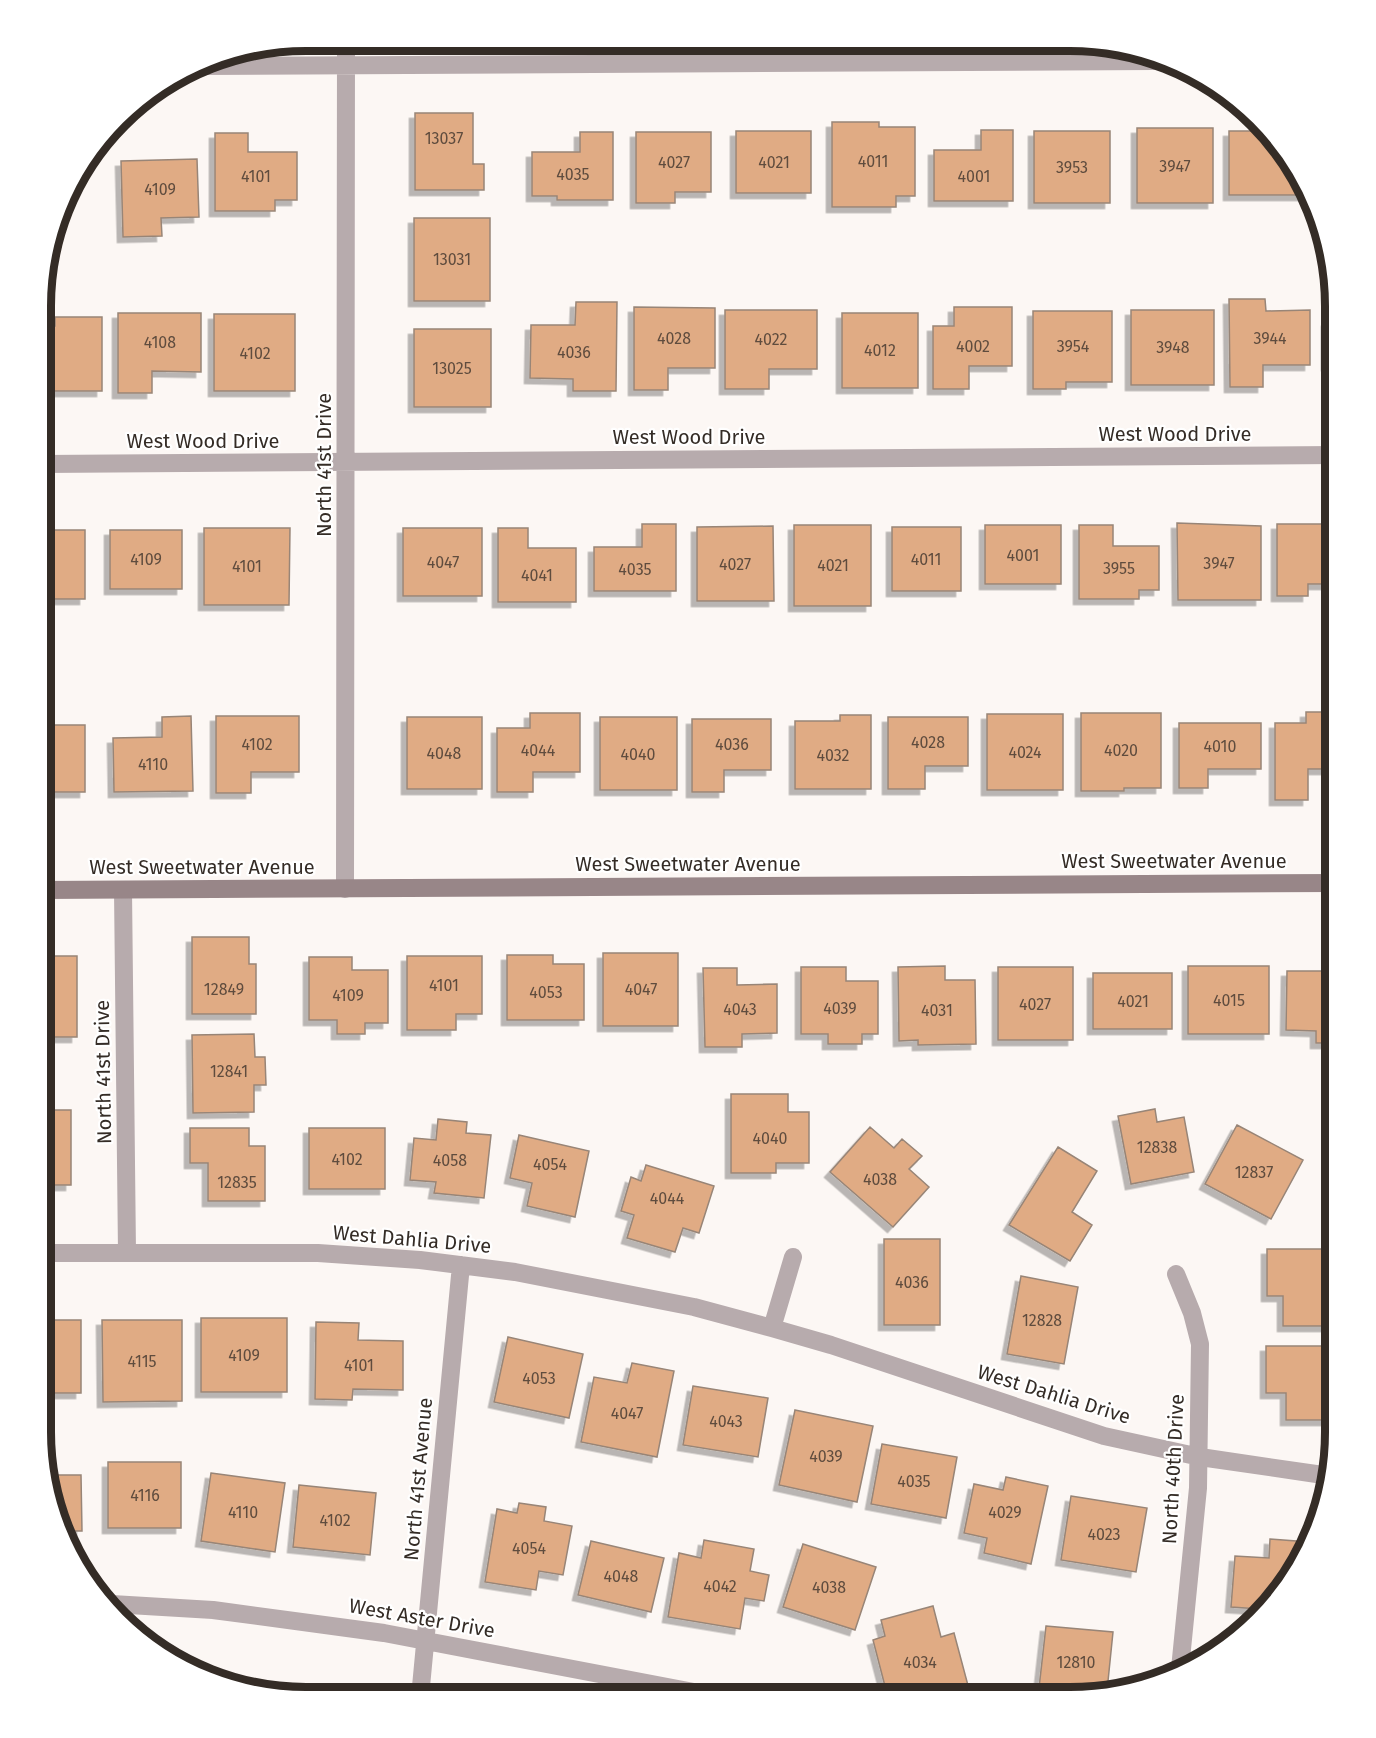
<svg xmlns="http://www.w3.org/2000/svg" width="1376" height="1738" font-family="'Fira Sans',sans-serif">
  <defs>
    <filter id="shadow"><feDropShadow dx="-5.5" dy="5.5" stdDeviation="0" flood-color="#0004"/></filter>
  </defs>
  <rect width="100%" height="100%" fill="#fcf7f4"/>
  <path fill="#e0ab84" stroke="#988577" stroke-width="1.5" filter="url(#shadow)" d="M 415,113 L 473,113 L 473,164 L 484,164 L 484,190 L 415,190 Z
    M 832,122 L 879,122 L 879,127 L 915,127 L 915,196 L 896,196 L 896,207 L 832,207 Z
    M 1137,128 L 1213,128 L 1213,203 L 1137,203 Z
    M 981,130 L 1013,130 L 1013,201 L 934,201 L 934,150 L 981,150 Z
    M 736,131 L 811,131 L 811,193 L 736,193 Z
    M 1034,131 L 1110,131 L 1110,203 L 1034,203 Z
    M 1229,131 L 1260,131 L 1300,173 L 1306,188 L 1306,195 L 1229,195 Z
    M 580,132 L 613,132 L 613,200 L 557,200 L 557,196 L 532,196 L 532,152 L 580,152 Z
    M 636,132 L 711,132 L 711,192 L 675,192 L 675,203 L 636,203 Z
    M 215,133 L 248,133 L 248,152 L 297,152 L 297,200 L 275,200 L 275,211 L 215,211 Z
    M 197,159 L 199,217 L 161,218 L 162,236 L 123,237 L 121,161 Z
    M 82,166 L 90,172 L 67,200 L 76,173 Z
    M 414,218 L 490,218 L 490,301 L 414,301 Z
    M 1229,299 L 1265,299 L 1266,311 L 1310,310 L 1310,365 L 1263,365 L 1263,387 L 1230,387 Z
    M 576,302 L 617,302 L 616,391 L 573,391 L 573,379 L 530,378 L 531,325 L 575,325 Z
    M 634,307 L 715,308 L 715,368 L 668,368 L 668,390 L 634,390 Z
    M 954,307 L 1012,307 L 1012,366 L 969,366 L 969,389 L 933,389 L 933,326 L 954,326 Z
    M 725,310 L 817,310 L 817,369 L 769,369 L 769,389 L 725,389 Z
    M 1131,310 L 1214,310 L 1214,385 L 1131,385 Z
    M 1033,311 L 1112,311 L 1112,382 L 1066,382 L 1066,389 L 1033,389 Z
    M 118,313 L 201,313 L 201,372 L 152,371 L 152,393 L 118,393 Z
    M 842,313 L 918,313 L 918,388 L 842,388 Z
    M 214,314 L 295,314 L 295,391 L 214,391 Z
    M 55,317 L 102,317 L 102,391 L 43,391 L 43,326 L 55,326 Z
    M 1327,321 L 1335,321 L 1335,365 L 1327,365 Z
    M 414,329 L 491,329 L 491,407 L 414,407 Z
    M 1177,523 L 1261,526 L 1261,600 L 1178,600 Z
    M 642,524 L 676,524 L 676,591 L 594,591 L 594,547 L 642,547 Z
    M 1277,524 L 1335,524 L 1335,584 L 1308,584 L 1308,596 L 1277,596 Z
    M 794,525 L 871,525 L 871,606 L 794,606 Z
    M 985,525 L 1061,525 L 1061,584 L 985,584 Z
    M 1079,525 L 1113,525 L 1113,546 L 1159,546 L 1159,590 L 1139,590 L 1139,599 L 1079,599 Z
    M 773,526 L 774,601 L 697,601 L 697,527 Z
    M 892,527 L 961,527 L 961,591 L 892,591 Z
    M 204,528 L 290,528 L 289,605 L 204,605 Z
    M 403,528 L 482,528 L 482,596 L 403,596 Z
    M 498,528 L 528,528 L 528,548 L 576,548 L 576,602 L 498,602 Z
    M 42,530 L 85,530 L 85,599 L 42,599 Z
    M 110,530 L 182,530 L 182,589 L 110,589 Z
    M 1306,712 L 1335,712 L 1335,769 L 1308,769 L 1308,800 L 1275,800 L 1275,723 L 1306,723 Z
    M 530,713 L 580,713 L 580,772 L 533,772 L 533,792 L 497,792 L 497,728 L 530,728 Z
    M 1081,713 L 1161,713 L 1161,788 L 1124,788 L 1124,791 L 1081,791 Z
    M 987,714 L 1063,714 L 1063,790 L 987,790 Z
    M 840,715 L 871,715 L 871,789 L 795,789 L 795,721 L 840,721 Z
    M 191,716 L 193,791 L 114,792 L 113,738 L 162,737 L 162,717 Z
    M 216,716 L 299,716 L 299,772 L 251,772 L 251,793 L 216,793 Z
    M 407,717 L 482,717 L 482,789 L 407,789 Z
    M 600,717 L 677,717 L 677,790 L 600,790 Z
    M 888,717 L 968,717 L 968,766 L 925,766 L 925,789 L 888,789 Z
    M 692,719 L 771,719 L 771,770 L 724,770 L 724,792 L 692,792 Z
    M 1179,723 L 1261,723 L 1261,769 L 1208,769 L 1208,788 L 1179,788 Z
    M 42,725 L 85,725 L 85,792 L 42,792 Z
    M 192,937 L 249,937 L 249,964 L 256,964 L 256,1014 L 192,1014 Z
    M 603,953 L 678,953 L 678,1026 L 603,1026 Z
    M 507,955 L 553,955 L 553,964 L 584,964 L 584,1020 L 507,1020 Z
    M 41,956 L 77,956 L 77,1037 L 41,1037 Z
    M 407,956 L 482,956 L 482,1014 L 456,1014 L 456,1030 L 407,1030 Z
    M 309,957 L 352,957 L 352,970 L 388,970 L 388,1023 L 365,1023 L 365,1034 L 337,1034 L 337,1020 L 309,1020 Z
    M 945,966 L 945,980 L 975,980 L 976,1044 L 918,1045 L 918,1040 L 899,1041 L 898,967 Z
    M 1188,966 L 1269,966 L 1269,1034 L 1188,1034 Z
    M 801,967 L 846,967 L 846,981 L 878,981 L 878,1034 L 862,1034 L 862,1044 L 828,1044 L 828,1034 L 801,1034 Z
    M 998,967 L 1073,967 L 1073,1040 L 998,1040 Z
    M 703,968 L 737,968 L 737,985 L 777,984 L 777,1033 L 742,1034 L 742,1047 L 705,1047 Z
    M 1287,971 L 1335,971 L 1335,1043 L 1316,1043 L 1316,1031 L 1286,1030 Z
    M 1093,973 L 1172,973 L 1172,1029 L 1093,1029 Z
    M 254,1034 L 255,1057 L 265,1057 L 266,1085 L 254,1085 L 254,1112 L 193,1113 L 192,1035 Z
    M 731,1094 L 788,1094 L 788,1112 L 809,1112 L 809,1163 L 776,1163 L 776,1173 L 731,1173 Z
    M 1155,1109 L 1157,1122 L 1184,1117 L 1194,1172 L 1131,1184 L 1118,1116 Z
    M 41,1110 L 71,1110 L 71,1185 L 41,1185 Z
    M 438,1119 L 467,1122 L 466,1133 L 491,1135 L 484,1198 L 434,1193 L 436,1182 L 410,1180 L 414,1138 L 436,1140 Z
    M 1237,1125 L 1303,1160 L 1271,1219 L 1205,1184 Z
    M 870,1127 L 894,1148 L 902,1139 L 922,1156 L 909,1169 L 929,1187 L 893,1227 L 830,1172 Z
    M 190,1128 L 249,1128 L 249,1146 L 265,1146 L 265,1201 L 208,1201 L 208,1163 L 190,1163 Z
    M 309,1128 L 385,1128 L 385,1189 L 309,1189 Z
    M 519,1135 L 589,1151 L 575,1217 L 527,1206 L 532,1183 L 510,1178 Z
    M 1058,1147 L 1097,1171 L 1072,1212 L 1092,1225 L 1070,1261 L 1009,1225 Z
    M 646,1165 L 714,1186 L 699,1233 L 683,1228 L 675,1252 L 627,1238 L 634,1215 L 621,1211 L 631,1177 L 641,1181 Z
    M 884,1239 L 940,1239 L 940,1325 L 884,1325 Z
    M 1267,1249 L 1335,1249 L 1335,1326 L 1283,1326 L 1283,1296 L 1267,1296 Z
    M 1021,1276 L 1078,1287 L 1064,1364 L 1007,1354 Z
    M 201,1318 L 287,1318 L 287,1392 L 201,1392 Z
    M 41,1320 L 81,1320 L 81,1393 L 41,1393 Z
    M 102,1320 L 182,1320 L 182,1401 L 103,1402 Z
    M 316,1322 L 359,1323 L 358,1340 L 403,1341 L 403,1390 L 353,1389 L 352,1400 L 315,1399 Z
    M 508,1337 L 583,1354 L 569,1418 L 494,1402 Z
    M 1266,1346 L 1335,1346 L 1335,1420 L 1286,1420 L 1286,1393 L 1266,1393 Z
    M 632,1363 L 674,1371 L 657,1457 L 581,1442 L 594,1377 L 627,1383 Z
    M 693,1386 L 768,1398 L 758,1457 L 683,1445 Z
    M 795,1410 L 873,1426 L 857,1502 L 779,1485 Z
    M 882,1444 L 957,1457 L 946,1518 L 871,1504 Z
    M 44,1462 L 55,1462 L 55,1475 L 81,1475 L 82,1531 L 62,1531 L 49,1501 Z
    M 108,1462 L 181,1462 L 181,1528 L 108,1528 Z
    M 211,1473 L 285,1483 L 275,1552 L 201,1541 Z
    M 1006,1477 L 1048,1486 L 1031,1564 L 984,1553 L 987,1538 L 964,1533 L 974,1484 L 1003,1490 Z
    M 299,1485 L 376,1493 L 370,1555 L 293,1547 Z
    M 1071,1496 L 1147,1508 L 1136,1572 L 1061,1560 Z
    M 519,1503 L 546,1507 L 544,1521 L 572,1526 L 563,1575 L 539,1571 L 536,1590 L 485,1582 L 497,1509 L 517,1513 Z
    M 1270,1539 L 1309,1542 L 1291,1579 L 1260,1609 L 1231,1607 L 1235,1556 L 1269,1558 Z
    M 704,1540 L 754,1549 L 750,1571 L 769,1575 L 764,1601 L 745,1598 L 740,1629 L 668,1617 L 679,1553 L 701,1558 Z
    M 591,1541 L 664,1558 L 651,1612 L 578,1595 Z
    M 803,1544 L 876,1567 L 855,1630 L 783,1607 Z
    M 933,1606 L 941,1637 L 954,1633 L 970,1693 L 954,1697 L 908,1697 L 904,1685 L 886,1690 L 873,1640 L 885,1636 L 881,1620 Z
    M 1046,1626 L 1113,1632 L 1107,1691 L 1087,1697 L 1038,1697 Z
    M 212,1679 L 261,1682 L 260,1691 L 221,1684 Z
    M 293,1688 L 366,1697 L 291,1697 Z"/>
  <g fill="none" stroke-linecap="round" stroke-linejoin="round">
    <path stroke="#b7abad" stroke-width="18" d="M 200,66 L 1154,61
      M 42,464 L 1335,455
      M 345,889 L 346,41
      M 123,890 L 127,1253
      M 41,1253 L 318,1253 L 420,1260 L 515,1272 L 694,1307 L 772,1328 L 831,1345 L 1104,1436 L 1200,1457 L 1330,1476
      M 1176,1274 L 1192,1313 L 1200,1344 L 1198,1488 L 1180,1669
      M 772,1328 L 793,1257
      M 112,1604 L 213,1610 L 384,1633 L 720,1697
      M 420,1697 L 461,1265"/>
    <path stroke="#988688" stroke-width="18" d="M 42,890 L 1335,883"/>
  </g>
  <g text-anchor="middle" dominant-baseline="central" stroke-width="4.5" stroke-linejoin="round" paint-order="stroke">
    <g font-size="16" fill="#5f4c3e">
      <text x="444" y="138">13037</text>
      <text x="873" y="161">4011</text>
      <text x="674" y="162">4027</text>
      <text x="774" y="162">4021</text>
      <text x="1175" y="166">3947</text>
      <text x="1072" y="167">3953</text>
      <text x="573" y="174">4035</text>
      <text x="256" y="176">4101</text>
      <text x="974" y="176">4001</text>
      <text x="160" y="189">4109</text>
      <text x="452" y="259">13031</text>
      <text x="674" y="338">4028</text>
      <text x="1270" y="338">3944</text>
      <text x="771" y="339">4022</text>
      <text x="160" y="342">4108</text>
      <text x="973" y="346">4002</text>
      <text x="1073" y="346">3954</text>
      <text x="1173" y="347">3948</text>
      <text x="880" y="350">4012</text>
      <text x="574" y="352">4036</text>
      <text x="255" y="353">4102</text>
      <text x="452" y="368">13025</text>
      <text x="1023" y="555">4001</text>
      <text x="146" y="559">4109</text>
      <text x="926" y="559">4011</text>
      <text x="443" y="562">4047</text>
      <text x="1219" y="563">3947</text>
      <text x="735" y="564">4027</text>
      <text x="833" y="565">4021</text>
      <text x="247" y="566">4101</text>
      <text x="1119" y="568">3955</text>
      <text x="635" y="569">4035</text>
      <text x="537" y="575">4041</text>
      <text x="928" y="742">4028</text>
      <text x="257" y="744">4102</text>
      <text x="732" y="744">4036</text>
      <text x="1220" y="746">4010</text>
      <text x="538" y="750">4044</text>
      <text x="1121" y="750">4020</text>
      <text x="1025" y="752">4024</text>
      <text x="444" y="753">4048</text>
      <text x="638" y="754">4040</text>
      <text x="833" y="755">4032</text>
      <text x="153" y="764">4110</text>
      <text x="444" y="985">4101</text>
      <text x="224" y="989">12849</text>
      <text x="641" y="989">4047</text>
      <text x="546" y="992">4053</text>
      <text x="348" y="995">4109</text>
      <text x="1229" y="1000">4015</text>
      <text x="1133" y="1001">4021</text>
      <text x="1035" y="1004">4027</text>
      <text x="840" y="1008">4039</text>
      <text x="740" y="1009">4043</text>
      <text x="937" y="1010">4031</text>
      <text x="229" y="1071">12841</text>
      <text x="770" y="1138">4040</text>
      <text x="1157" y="1147">12838</text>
      <text x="347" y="1159">4102</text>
      <text x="450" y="1160">4058</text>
      <text x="550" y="1164">4054</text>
      <text x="1254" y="1172">12837</text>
      <text x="880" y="1179">4038</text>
      <text x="237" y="1182">12835</text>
      <text x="667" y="1198">4044</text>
      <text x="912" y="1282">4036</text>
      <text x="1042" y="1320">12828</text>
      <text x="244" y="1355">4109</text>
      <text x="142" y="1361">4115</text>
      <text x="359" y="1365">4101</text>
      <text x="539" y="1378">4053</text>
      <text x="627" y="1413">4047</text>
      <text x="726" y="1421">4043</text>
      <text x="826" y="1456">4039</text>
      <text x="914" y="1481">4035</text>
      <text x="145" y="1495">4116</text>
      <text x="243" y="1512">4110</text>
      <text x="1005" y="1512">4029</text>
      <text x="335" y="1520">4102</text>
      <text x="1104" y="1534">4023</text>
      <text x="529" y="1548">4054</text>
      <text x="621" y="1576">4048</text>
      <text x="720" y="1586">4042</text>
      <text x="829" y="1587">4038</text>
      <text x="920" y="1662">4034</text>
      <text x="1076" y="1662">12810</text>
    </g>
    <g font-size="20" fill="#342c26" stroke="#fff">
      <text x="1175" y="434">West Wood Drive</text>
      <text x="689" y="437">West Wood Drive</text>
      <text x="203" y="441">West Wood Drive</text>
      <text transform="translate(324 465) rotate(-90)">North 41st Drive</text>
      <text x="1174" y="861">West Sweetwater Avenue</text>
      <text x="688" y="864">West Sweetwater Avenue</text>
      <text x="202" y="867">West Sweetwater Avenue</text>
      <text transform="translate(103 1072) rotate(-91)">North 41st Drive</text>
      <text transform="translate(412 1239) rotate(5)">West Dahlia Drive</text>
      <text transform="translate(1054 1394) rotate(17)">West Dahlia Drive</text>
      <text transform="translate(1173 1469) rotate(-87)">North 40th Drive</text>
      <text transform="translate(418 1479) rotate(-85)">North 41st Avenue</text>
      <text transform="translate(422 1618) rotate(10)">West Aster Drive</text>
    </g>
  </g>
  <path d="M0 0H1376V1738H0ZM306 51H1070A255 255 0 0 1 1325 306V1432A255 255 0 0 1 1070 1687H306A255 255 0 0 1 51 1432V306A255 255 0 0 1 306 51Z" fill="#fff" fill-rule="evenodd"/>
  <path fill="none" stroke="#342c26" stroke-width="8" d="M306 51H1070A255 255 0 0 1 1325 306V1432A255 255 0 0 1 1070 1687H306A255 255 0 0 1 51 1432V306A255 255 0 0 1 306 51Z"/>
</svg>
